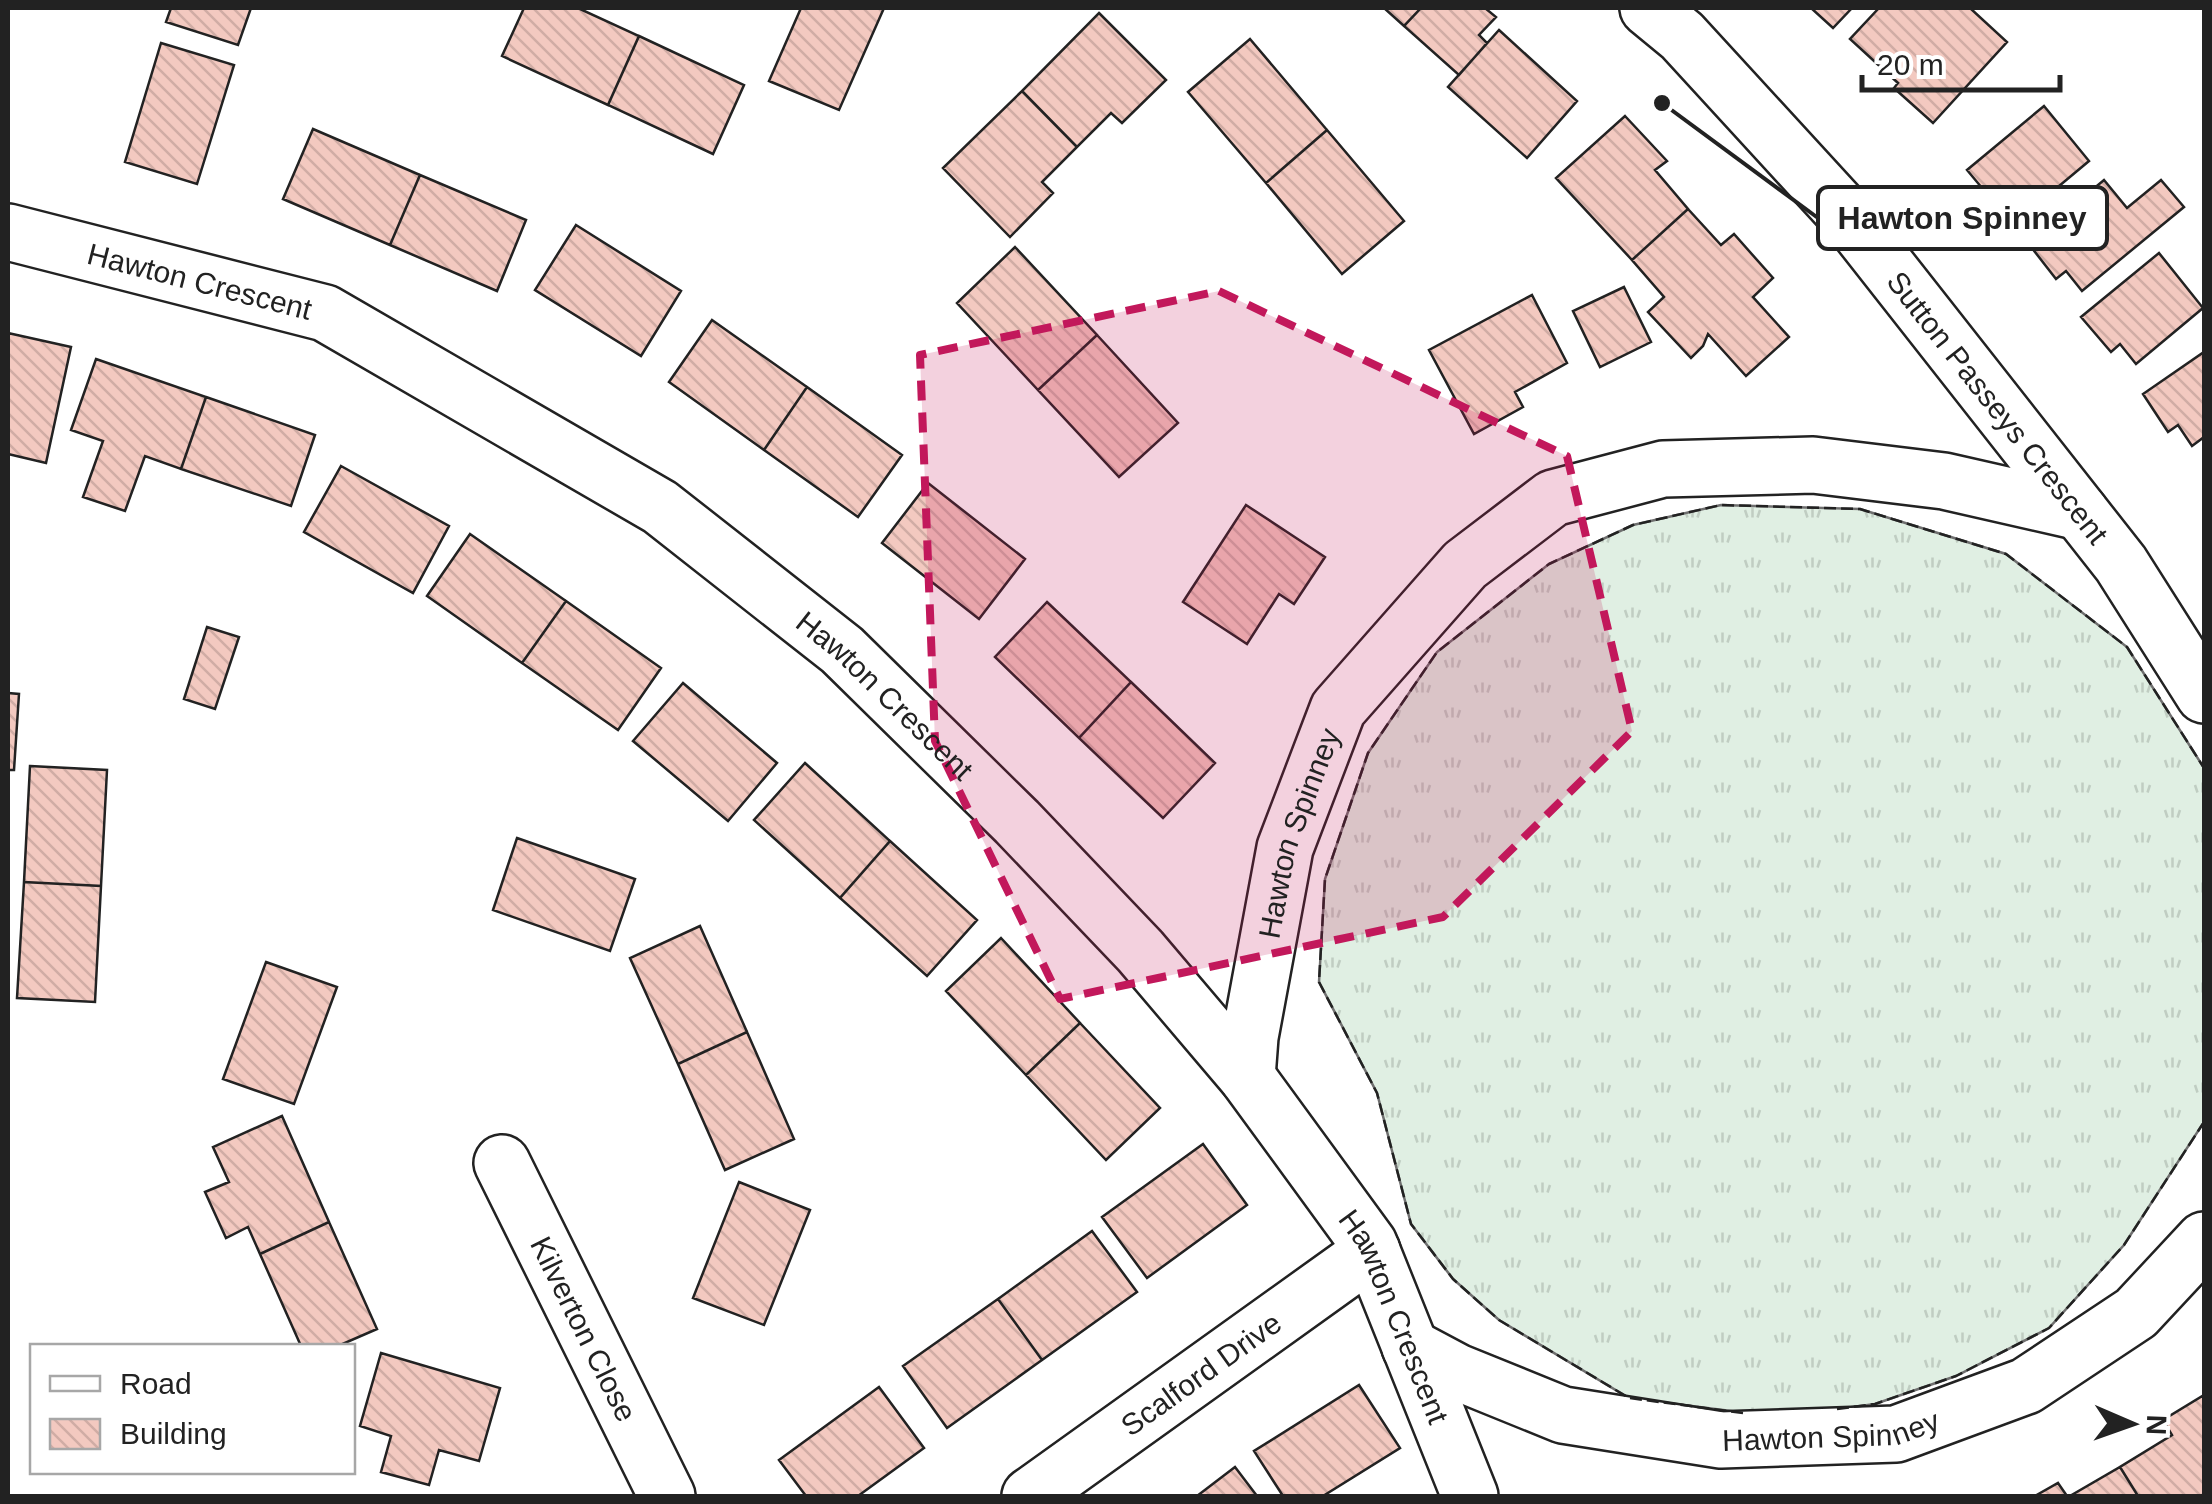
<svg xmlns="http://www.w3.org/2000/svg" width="2212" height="1504" font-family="Helvetica,sans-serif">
  <defs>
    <pattern id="grass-tufts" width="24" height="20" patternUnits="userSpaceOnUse" patternTransform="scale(2.5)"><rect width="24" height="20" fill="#e0efe3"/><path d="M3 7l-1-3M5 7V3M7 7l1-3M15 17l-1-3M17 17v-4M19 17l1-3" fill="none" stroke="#c0cdc2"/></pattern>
    <pattern id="building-back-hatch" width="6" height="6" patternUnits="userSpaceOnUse" patternTransform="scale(2.5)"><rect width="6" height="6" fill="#f3c9c0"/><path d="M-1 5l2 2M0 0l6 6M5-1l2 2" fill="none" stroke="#d0aca5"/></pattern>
  </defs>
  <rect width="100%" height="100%" fill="#fff"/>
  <path fill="url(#grass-tufts)" stroke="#6f6f6f" stroke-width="2.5" d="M 1721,505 L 1860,509 L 2006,554 L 2127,647 L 2204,768 L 2204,1122 L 2124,1245 L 2049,1328 L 1956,1376 L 1875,1404 L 1778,1417 L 1629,1398 L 1499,1320 L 1453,1279 L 1411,1224 L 1377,1093 L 1319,982 L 1325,879 L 1368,753 L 1437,652 L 1549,564 L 1633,525 Z"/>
  <path fill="url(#building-back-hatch)" stroke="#222" stroke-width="2.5" d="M 171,8 L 251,8 L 238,45 L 166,22 Z
    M 524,8 L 578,8 L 639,36 L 608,105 L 502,56 Z
    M 801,8 L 884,8 L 839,110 L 769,81 Z
    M 1384,8 L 1421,8 L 1404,26 Z
    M 1421,8 L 1485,8 L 1496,17 L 1479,35 L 1487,43 L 1459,75 L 1404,26 Z
    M 1811,8 L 1852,8 L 1833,28 Z
    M 1879,8 L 1970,8 L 2007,42 L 1933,123 L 1894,88 L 1898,83 L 1850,39 Z
    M 1099,13 L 1166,80 L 1122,123 L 1111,113 L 1077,147 L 1022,91 Z
    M 1499,30 L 1577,101 L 1527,158 L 1448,87 Z
    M 639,36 L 744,85 L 713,154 L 608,105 Z
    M 1250,39 L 1327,130 L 1266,183 L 1188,92 Z
    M 161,43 L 234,65 L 197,184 L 125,162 Z
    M 1022,91 L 1077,147 L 1042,182 L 1053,193 L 1010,237 L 943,168 Z
    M 2044,106 L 2089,161 L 2022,217 L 2006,197 L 1997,206 L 1967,170 Z
    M 1625,116 L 1667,161 L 1655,170 L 1688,209 L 1632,260 L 1556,178 Z
    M 313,129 L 420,175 L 390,245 L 283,199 Z
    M 1327,130 L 1404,221 L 1342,274 L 1266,183 Z
    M 420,175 L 526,220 L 497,291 L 390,245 Z
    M 2104,180 L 2127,208 L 2161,180 L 2184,207 L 2082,291 L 2066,271 L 2056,279 L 2028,243 Z
    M 1688,209 L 1721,245 L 1734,234 L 1773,278 L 1753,297 L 1789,337 L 1746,376 L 1708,334 L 1703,346 L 1691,358 L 1648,312 L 1664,297 L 1632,260 Z
    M 576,225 L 681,291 L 641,356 L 535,290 Z
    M 1015,247 L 1097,335 L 1038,390 L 957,303 Z
    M 2159,253 L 2203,308 L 2136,364 L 2120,344 L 2111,352 L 2081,317 Z
    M 1624,287 L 1651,342 L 1600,367 L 1573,311 Z
    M 1532,295 L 1567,363 L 1515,392 L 1523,407 L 1474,434 L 1429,350 Z
    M 712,320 L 807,387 L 764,450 L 669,382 Z
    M 8,333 L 71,347 L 46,463 L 8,454 Z
    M 1097,335 L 1178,423 L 1119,477 L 1038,390 Z
    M 2204,352 L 2204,437 L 2192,446 L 2178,425 L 2168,432 L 2143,394 Z
    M 96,359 L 206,397 L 181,469 L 145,456 L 125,511 L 83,497 L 103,441 L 71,430 Z
    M 807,387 L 902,455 L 858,517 L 764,450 Z
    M 206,397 L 315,435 L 291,506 L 181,469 Z
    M 341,466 L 449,526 L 413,593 L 304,532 Z
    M 928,483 L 1025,559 L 979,619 L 882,543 Z
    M 1246,505 L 1325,557 L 1294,604 L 1279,594 L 1247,644 L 1183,602 Z
    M 470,534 L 566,601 L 522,663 L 427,596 Z
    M 566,601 L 661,668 L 618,730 L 522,663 Z
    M 1047,602 L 1131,682 L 1079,738 L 995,657 Z
    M 207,627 L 239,637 L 215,709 L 184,699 Z
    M 1131,682 L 1215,763 L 1163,818 L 1079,738 Z
    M 683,683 L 777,763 L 728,821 L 633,741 Z
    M 8,693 L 19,694 L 14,770 L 8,770 Z
    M 805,763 L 890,841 L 840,898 L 754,820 Z
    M 30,766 L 107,770 L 101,886 L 24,882 Z
    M 517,838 L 635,879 L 610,951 L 493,910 Z
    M 890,841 L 977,920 L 927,976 L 840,898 Z
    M 24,882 L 101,886 L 95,1002 L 17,998 Z
    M 700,926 L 747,1032 L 678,1064 L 630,958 Z
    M 1001,938 L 1080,1023 L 1026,1075 L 946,991 Z
    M 266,962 L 337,987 L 294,1104 L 223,1079 Z
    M 1080,1023 L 1160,1108 L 1106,1160 L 1026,1075 Z
    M 747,1032 L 794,1139 L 725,1170 L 678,1064 Z
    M 282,1116 L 329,1222 L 260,1254 L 248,1227 L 226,1238 L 205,1192 L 229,1182 L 213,1147 Z
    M 1203,1144 L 1247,1205 L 1147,1278 L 1102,1217 Z
    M 739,1182 L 810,1210 L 764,1325 L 693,1298 Z
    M 329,1222 L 377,1329 L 338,1346 L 301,1346 L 260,1254 Z
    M 1092,1231 L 1137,1292 L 1042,1360 L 998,1299 Z
    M 998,1299 L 1042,1360 L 947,1428 L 903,1366 Z
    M 381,1353 L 500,1388 L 479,1461 L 439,1450 L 429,1485 L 381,1472 L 391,1436 L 360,1426 Z
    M 1359,1385 L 1400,1448 L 1323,1496 L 1283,1496 L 1254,1451 Z
    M 879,1387 L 924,1448 L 858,1496 L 806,1496 L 779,1460 Z
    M 2204,1395 L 2204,1494 L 2200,1496 L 2138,1496 L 2120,1467 L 2172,1435 L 2163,1420 Z
    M 1235,1467 L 1257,1496 L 1197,1496 Z
    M 2120,1467 L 2138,1496 L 2070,1496 Z
    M 2058,1483 L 2067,1496 L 2035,1496 Z"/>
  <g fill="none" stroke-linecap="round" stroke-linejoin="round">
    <g stroke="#222" stroke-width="60">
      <g id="minor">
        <path id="s1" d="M 1648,8 L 1682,36 L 1849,218 L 2121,564 L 2204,695"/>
        <path id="s2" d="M 8,232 L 325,313 L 660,507 L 842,650 L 1017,822 L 1140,951 L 1247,1077 L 1369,1244 L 1470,1496"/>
        <path id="s3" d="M 1247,1077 L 1250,1037 L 1285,848 L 1338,709 L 1465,565 L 1553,498 L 1663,469 L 1813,465 L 1944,481 L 2080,512"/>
        <path id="s4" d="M 502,1163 L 667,1496"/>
        <path id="s5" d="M 1410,1347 L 1457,1372 L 1563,1415 L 1721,1440 L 1896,1434 L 2026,1386 L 2136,1313 L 2204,1240"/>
        <path id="s6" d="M 1030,1496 L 1372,1251"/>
      </g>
    </g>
    <use href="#minor" stroke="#fff" stroke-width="55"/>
    <path stroke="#222" stroke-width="2.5" stroke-dasharray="12 5" stroke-linecap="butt" d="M 1837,1409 L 1875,1404 L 1956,1376 L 2049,1328 L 2124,1245 L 2204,1122
      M 1743,1413 L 1629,1398 L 1499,1320 L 1453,1279 L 1411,1224 L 1377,1093 L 1319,982 L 1325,879 L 1368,753 L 1437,652 L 1549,564 L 1633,525 L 1721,505 L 1860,509 L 2006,554 L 2127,647 L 2204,768"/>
  </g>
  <path fill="#c2185b" fill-opacity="0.2" stroke="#c2185b" stroke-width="8" stroke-dasharray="20 12" stroke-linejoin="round" d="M 1219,291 L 1567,456 L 1632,731 L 1443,917 L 1060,999 L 935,741 L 920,355 Z"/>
  <g text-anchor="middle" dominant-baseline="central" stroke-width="8" stroke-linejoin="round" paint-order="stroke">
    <g font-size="30" fill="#222" stroke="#fff">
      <text stroke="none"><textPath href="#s2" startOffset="198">Hawton Crescent</textPath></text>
      <text stroke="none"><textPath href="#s1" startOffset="532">Sutton Passeys Crescent</textPath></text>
      <text stroke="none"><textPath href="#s2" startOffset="1008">Hawton Crescent</textPath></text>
      <text stroke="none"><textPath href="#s3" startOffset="250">Hawton Spinney</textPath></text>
      <text stroke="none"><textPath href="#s2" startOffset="1818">Hawton Crescent</textPath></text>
      <text stroke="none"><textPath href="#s4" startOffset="185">Kilverton Close</textPath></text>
      <text stroke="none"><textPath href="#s6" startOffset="210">Scalford Drive</textPath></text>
      <text stroke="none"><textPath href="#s5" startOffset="438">Hawton Spinney</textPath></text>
    </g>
  </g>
  <path fill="none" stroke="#222" stroke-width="4" d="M1662 103L1818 218"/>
  <circle fill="#222" stroke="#fff" stroke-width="4" cx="1662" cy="103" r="10"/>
  <rect fill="#fff" stroke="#222" stroke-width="4" x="1818" y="187" width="289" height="62" rx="10"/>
  <g font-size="32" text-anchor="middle" font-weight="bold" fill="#222">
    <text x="1962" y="229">Hawton Spinney</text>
  </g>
  <rect width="2212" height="1504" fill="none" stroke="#222222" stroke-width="20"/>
  <rect x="30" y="1344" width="325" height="130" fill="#ffffff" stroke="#a7a7a7" stroke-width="2.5"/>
  <rect x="50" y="1376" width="50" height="15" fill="#ffffff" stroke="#a7a7a7" stroke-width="2.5"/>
  <text x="120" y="1394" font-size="30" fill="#222222">Road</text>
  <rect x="50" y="1419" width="50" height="30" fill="url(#building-back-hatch)" stroke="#a7a7a7" stroke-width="2.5"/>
  <text x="120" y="1444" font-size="30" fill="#222222">Building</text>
  <g transform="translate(2132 1424) rotate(92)" stroke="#ffffff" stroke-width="8" paint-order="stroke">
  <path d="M0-8L18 38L0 25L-18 38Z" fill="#222222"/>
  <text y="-15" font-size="28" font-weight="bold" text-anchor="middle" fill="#222222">N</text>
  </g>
  <path d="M1862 75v15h198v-15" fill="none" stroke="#222222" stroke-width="5"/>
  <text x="1877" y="75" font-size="30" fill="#222222" stroke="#ffffff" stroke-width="8" paint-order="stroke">20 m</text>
</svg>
